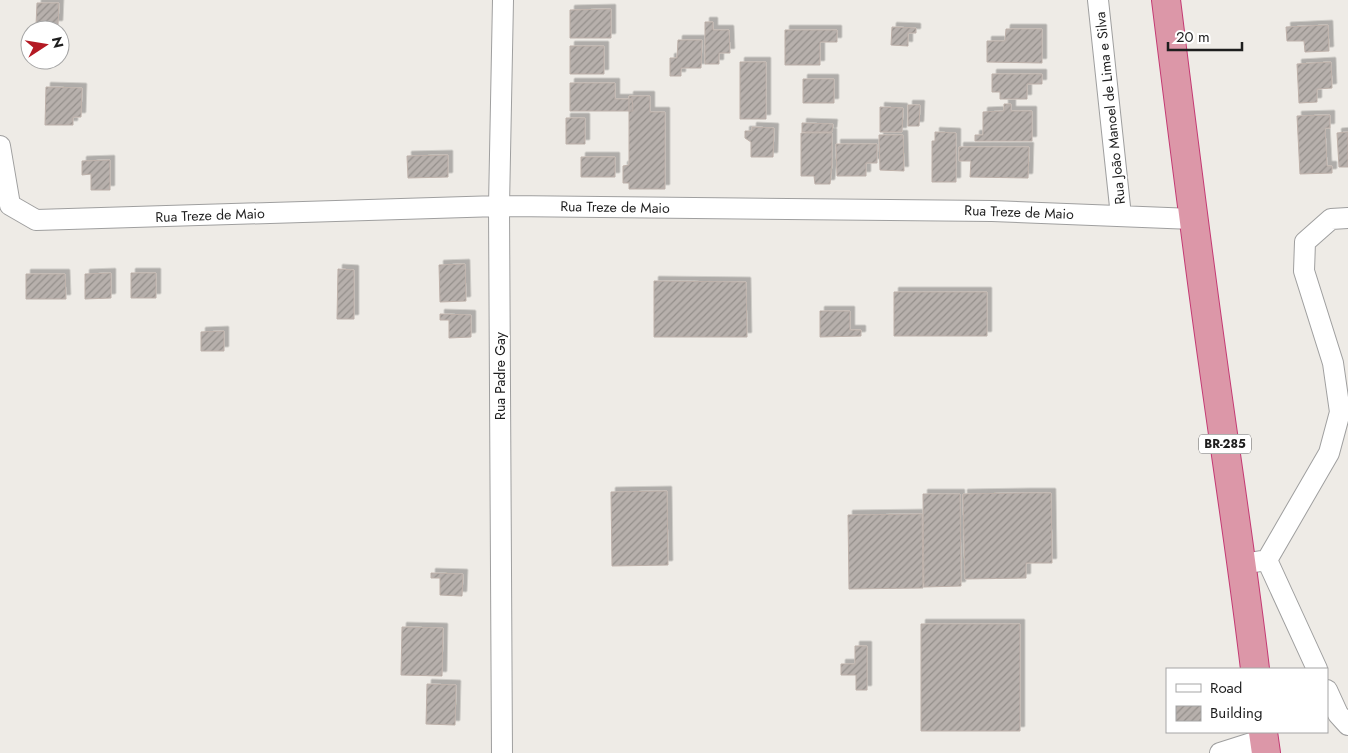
<svg xmlns="http://www.w3.org/2000/svg" width="1348" height="753" font-family="Jost,sans-serif">
  <defs>
    <pattern id="building-hatch" width="6" height="6" patternUnits="userSpaceOnUse" patternTransform="scale(1.25)"><rect width="6" height="6" fill="#b7b0ac"/><path d="M-1 1l2-2M0 6l6-6M5 7l2-2" fill="none" stroke="#948f8b"/></pattern>
    <filter id="shadow"><feDropShadow dx="4.5" dy="-4.5" stdDeviation="0" flood-color="#0004"/></filter>
  </defs>
  <rect width="100%" height="100%" fill="#eeebe6"/>
  <path fill="url(#building-hatch)" stroke="#beb1aa" filter="url(#shadow)" d="M 37,3 L 59,3 L 58,25 L 36,25 Z
    M 611,9 L 611,38 L 570,38 L 570,10 Z
    M 705,22 L 713,22 L 713,30 L 729,30 L 730,53 L 719,53 L 719,64 L 705,64 Z
    M 1328,25 L 1329,51 L 1305,52 L 1304,41 L 1287,41 L 1286,27 Z
    M 892,27 L 916,28 L 916,33 L 908,33 L 908,46 L 891,45 Z
    M 1006,29 L 1042,29 L 1042,63 L 987,62 L 987,41 L 1005,41 Z
    M 785,30 L 837,30 L 837,42 L 820,42 L 820,65 L 785,65 Z
    M 678,40 L 702,40 L 701,68 L 681,68 L 681,76 L 670,76 L 670,58 L 677,58 Z
    M 570,46 L 604,46 L 604,74 L 570,74 Z
    M 740,62 L 766,62 L 766,119 L 740,119 Z
    M 1331,62 L 1332,88 L 1317,89 L 1317,102 L 1299,103 L 1297,64 Z
    M 992,74 L 1042,74 L 1042,84 L 1027,84 L 1027,99 L 1000,99 L 1000,92 L 992,92 Z
    M 803,79 L 834,79 L 834,103 L 803,103 Z
    M 570,83 L 615,83 L 615,99 L 632,99 L 633,111 L 570,111 Z
    M 46,87 L 82,88 L 81,117 L 73,117 L 73,125 L 45,125 Z
    M 629,96 L 650,96 L 650,112 L 665,112 L 665,189 L 629,189 L 629,183 L 623,183 L 623,166 L 629,165 Z
    M 1004,104 L 1011,104 L 1011,111 L 1032,111 L 1032,141 L 975,141 L 975,135 L 983,135 L 983,112 L 1004,111 Z
    M 908,105 L 920,105 L 919,126 L 908,126 Z
    M 880,107 L 903,108 L 902,132 L 880,132 Z
    M 1330,115 L 1330,128 L 1325,128 L 1327,166 L 1332,166 L 1332,173 L 1300,174 L 1297,116 Z
    M 566,118 L 585,118 L 585,144 L 566,144 Z
    M 802,123 L 833,124 L 832,132 L 802,132 Z
    M 752,127 L 774,128 L 773,157 L 751,157 L 751,142 L 745,138 L 745,131 L 752,131 Z
    M 935,132 L 956,133 L 956,182 L 932,182 L 932,141 L 935,141 Z
    M 1348,132 L 1348,167 L 1339,167 L 1337,133 Z
    M 801,133 L 832,133 L 832,164 L 830,184 L 815,184 L 814,176 L 801,176 Z
    M 879,135 L 903,135 L 904,171 L 880,170 Z
    M 836,144 L 877,144 L 877,163 L 866,163 L 866,176 L 837,176 Z
    M 959,147 L 1029,147 L 1028,178 L 970,177 L 971,161 L 959,161 Z
    M 448,155 L 448,177 L 408,178 L 407,156 Z
    M 581,157 L 615,157 L 615,177 L 581,177 Z
    M 110,160 L 110,190 L 91,190 L 91,174 L 82,175 L 82,161 Z
    M 465,264 L 466,301 L 440,302 L 439,265 Z
    M 338,269 L 354,270 L 354,319 L 337,319 Z
    M 111,273 L 111,298 L 85,299 L 85,274 Z
    M 131,273 L 156,273 L 156,298 L 131,298 Z
    M 26,274 L 65,274 L 66,299 L 26,299 Z
    M 654,281 L 746,282 L 747,337 L 654,337 Z
    M 894,292 L 987,292 L 987,336 L 894,336 Z
    M 820,311 L 850,311 L 850,330 L 861,330 L 861,336 L 820,337 Z
    M 440,314 L 471,315 L 471,337 L 449,338 L 449,320 L 440,320 Z
    M 224,331 L 224,351 L 201,351 L 201,332 Z
    M 667,491 L 668,565 L 612,566 L 611,492 Z
    M 1025,493 L 1051,493 L 1052,563 L 1026,563 L 1026,578 L 965,579 L 963,494 Z
    M 923,494 L 960,494 L 961,586 L 924,587 Z
    M 922,514 L 923,588 L 849,589 L 848,515 Z
    M 431,573 L 463,574 L 462,596 L 440,595 L 440,578 L 431,578 Z
    M 921,624 L 1020,624 L 1020,731 L 921,731 Z
    M 402,627 L 443,628 L 442,676 L 401,675 Z
    M 855,646 L 867,646 L 867,690 L 856,690 L 856,675 L 841,675 L 841,664 L 855,664 Z
    M 427,684 L 456,685 L 455,725 L 426,724 Z"/>
  <g fill="none" stroke-linecap="round" stroke-linejoin="round">
    <g stroke="#9f9f9f" stroke-width="22">
      <path id="street" d="M 1098,0 L 1121,216
        M 0,146 L 10,205 L 36,220 L 499,206 L 992,211 L 1193,219
        M 1267,560 L 1329,453 L 1340,412 L 1333,363 L 1304,271 L 1305,242 L 1331,219 L 1348,218
        M 1255,562 L 1267,560 L 1317,669
        M 1327,690 L 1338,714 L 1348,725
        M 502,753 L 499,206 L 503,0
        M 1220,753 L 1264,739"/>
    </g>
    <g stroke="#c43a73" stroke-width="30">
      <path id="highway" d="M 1166,0 C 1181,121 1196,242 1213,363 C 1227,465 1243,567 1255,669
        M 1263,732 L 1266,753"/>
    </g>
    <use href="#street" stroke="#fff" stroke-width="20"/>
    <use href="#highway" stroke="#dc97a8" stroke-width="28"/>
  </g>
  <g text-anchor="middle" dominant-baseline="central" stroke-width="4" stroke-linejoin="round" paint-order="stroke">
    <rect fill="#fff" stroke="#626262" stroke-width="1" x="1199" y="434.5" width="52" height="19" rx="4"/>
    <g font-size="12" font-weight="bold" fill="#1e1e1e">
      <text x="1225" y="444">BR-285</text>
    </g>
    <g font-size="14" fill="#1e1e1e" stroke="#fff">
      <text transform="translate(1110 108) rotate(-96)">Rua João Manoel de Lima e Silva</text>
      <text transform="translate(615 207) rotate(1)">Rua Treze de Maio</text>
      <text transform="translate(1019 212) rotate(2)">Rua Treze de Maio</text>
      <text transform="translate(210 215) rotate(-2)">Rua Treze de Maio</text>
      <text transform="translate(500 376) rotate(-90)">Rua Padre Gay</text>
    </g>
  </g>
  <rect x="1166" y="668" width="162" height="65" fill="#ffffff" stroke="#a5a5a5"/>
  <rect x="1176" y="684" width="25" height="8" fill="#ffffff" stroke="#a5a5a5"/>
  <text x="1210" y="693" font-size="15" fill="#1e1e1e">Road</text>
  <rect x="1176" y="706" width="25" height="15" fill="url(#building-hatch)" stroke="#a5a5a5"/>
  <text x="1210" y="718" font-size="15" fill="#1e1e1e">Building</text>
  <g transform="translate(45 45) rotate(78)"><circle r="24" fill="#ffffff" stroke="#a5a5a5"/>
  <path d="M0-4L9 19L0 12L-9 19Z" fill="#b41923"/>
  <text y="-8" font-size="14" font-weight="bold" text-anchor="middle" fill="#1e1e1e">N</text>
  </g>
  <path d="M1168 42v8h74v-8" fill="none" stroke="#1e1e1e" stroke-width="2.5"/>
  <text x="1176" y="42" font-size="15" fill="#1e1e1e" stroke="#ffffff" stroke-width="4" paint-order="stroke">20 m</text>
</svg>
